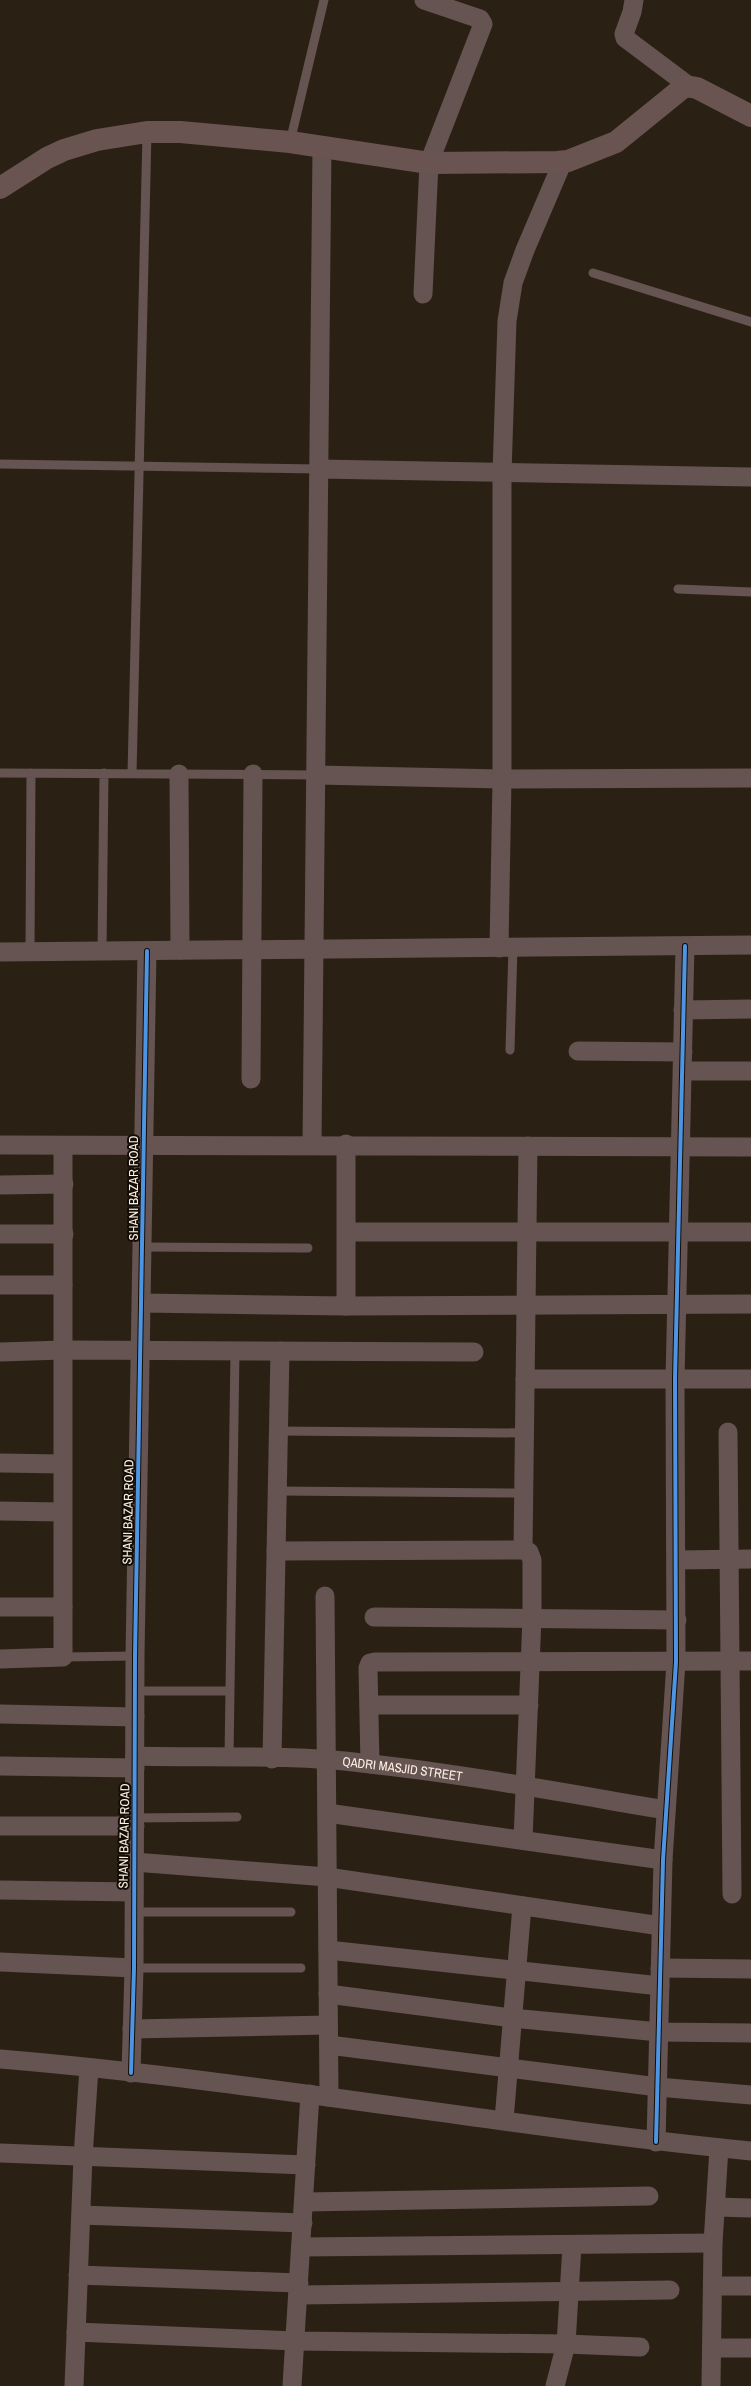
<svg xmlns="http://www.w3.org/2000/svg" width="751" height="2386" font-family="'Archivo Narrow',sans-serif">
  <rect width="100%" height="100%" fill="#2a2114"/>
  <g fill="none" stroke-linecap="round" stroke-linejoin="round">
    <path stroke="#655451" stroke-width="9" d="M 290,142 L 324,0
      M 593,273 L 751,322
      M 0,464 L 319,469
      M 678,589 L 751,592
      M 0,773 L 317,775
      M 132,774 L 147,132
      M 102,951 L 104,773
      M 30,952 L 31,773
      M 510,1050 L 513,947
      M 143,1247 L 308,1248
      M 278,1431 L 524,1433
      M 277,1491 L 523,1493
      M 63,1657 L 135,1656
      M 135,1691 L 230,1691
      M 229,1758 L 235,1351
      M 135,1818 L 237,1817
      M 134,1912 L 291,1912
      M 134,1968 L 301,1968"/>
    <g stroke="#655451" stroke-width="19">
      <path d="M 634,0 L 632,12 L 624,34 L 625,38 L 689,86"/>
      <path d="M 423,294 L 429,163 L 483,24 L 480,19 L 424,0"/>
      <path d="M 319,469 L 751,477"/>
      <path d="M 179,774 L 180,950"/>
      <path d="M 317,775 L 502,779 L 751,778"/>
      <path d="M 499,948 L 502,779 L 502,473 L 507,321 L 513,283 L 525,250 L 563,161"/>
      <path d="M 0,952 L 751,945"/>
      <path d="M 683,1010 L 751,1009"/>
      <path d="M 578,1051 L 683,1052"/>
      <path d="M 683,1071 L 751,1071"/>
      <path d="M 251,1079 L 253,774"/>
      <path d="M 312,1144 L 322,147"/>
      <path d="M 0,1145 L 751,1147"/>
      <path d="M 0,1185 L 64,1184"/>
      <path d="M 347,1232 L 751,1232"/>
      <path d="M 0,1234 L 64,1234"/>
      <path d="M 0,1285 L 63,1285"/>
      <path d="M 142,1303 L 346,1306 L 346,1144"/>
      <path d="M 346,1306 L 751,1304"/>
      <path d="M 0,1352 L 63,1350 L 474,1352"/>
      <path d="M 525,1379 L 751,1379"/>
      <path d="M 728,1432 L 732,1894"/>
      <path d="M 0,1463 L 62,1464"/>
      <path d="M 0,1511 L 61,1512"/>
      <path d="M 523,1550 L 528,1146"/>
      <path d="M 276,1551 L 523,1550 L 529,1552 L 532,1560 L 532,1617 L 523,1840"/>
      <path d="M 677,1560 L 751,1559"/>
      <path d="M 325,1596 L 329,2097"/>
      <path d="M 0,1607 L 63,1607"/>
      <path d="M 374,1617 L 677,1620"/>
      <path d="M 0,1659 L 63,1657 L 63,1146"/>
      <path d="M 369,1705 L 529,1705"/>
      <path d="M 0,1714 L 135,1717"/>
      <path id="s1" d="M 135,1756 C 209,1758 289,1754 362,1763 C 464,1774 565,1793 666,1810"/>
      <path d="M 272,1759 L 280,1351"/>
      <path d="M 370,1764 L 368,1668 L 370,1663 L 375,1662 L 751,1661"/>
      <path d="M 0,1766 L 135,1768"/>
      <path d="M 327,1813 L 663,1860"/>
      <path d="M 0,1826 L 135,1826"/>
      <path d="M 134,1862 L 327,1877 L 661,1926"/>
      <path d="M 0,1890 L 134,1892"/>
      <path d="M 328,1950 L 660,1986"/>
      <path d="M 0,1962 L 134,1968"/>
      <path d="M 660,1968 L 751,1969"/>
      <path d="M 328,1994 L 512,2018 L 659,2032 L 751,2033"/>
      <path d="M 132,2029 L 328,2025"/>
      <path d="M 329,2045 L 658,2087 L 751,2095"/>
      <path d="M 0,2059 C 251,2080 500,2126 751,2151"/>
      <path d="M 131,2073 L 134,1968 L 135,1656 L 147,951"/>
      <path d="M 504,2120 L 522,1906"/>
      <path d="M 656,2142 L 663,1860 L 676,1662 L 675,1379 L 685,946"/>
      <path d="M 0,2153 L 306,2165"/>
      <path d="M 305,2202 L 649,2196"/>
      <path d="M 716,2207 L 751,2208"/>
      <path d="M 81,2215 L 303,2223"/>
      <path d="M 301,2247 L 713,2243"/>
      <path d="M 78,2275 L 299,2283"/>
      <path d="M 714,2286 L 751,2286"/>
      <path d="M 298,2295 L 670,2290"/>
      <path d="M 76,2332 L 295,2341 L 566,2344 L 640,2347"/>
      <path d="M 712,2348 L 751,2348"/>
      <path d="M 74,2386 L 83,2157 L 89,2068"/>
      <path d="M 292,2386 L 310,2094"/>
      <path d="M 555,2386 L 566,2344 L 572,2245"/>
      <path d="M 711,2386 L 713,2243 L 719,2148"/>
    </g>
    <path stroke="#695451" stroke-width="22" d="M 0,188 L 47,158 L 64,150 L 97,140 L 147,132 L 180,132 L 290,142 L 429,163 L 557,162 L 568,161 L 616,142 L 685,86 L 697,88 L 751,116"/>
    <g stroke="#140d05" stroke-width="6">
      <path id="cycleway" d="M 131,2073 L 134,1968 L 135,1656 L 147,951
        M 656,2142 L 663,1860 L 676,1662 L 675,1379 L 685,946"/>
    </g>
    <use href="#cycleway" stroke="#4d94e3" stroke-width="4"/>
  </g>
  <g text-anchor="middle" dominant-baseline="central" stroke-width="4" stroke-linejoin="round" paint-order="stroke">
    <g font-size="13" fill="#fbf0e3" stroke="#140d05">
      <text transform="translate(133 1188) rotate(-90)">SHANI BAZAR ROAD</text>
      <text transform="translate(128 1512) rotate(-89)">SHANI BAZAR ROAD</text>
      <text stroke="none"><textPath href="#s1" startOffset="268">QADRI MASJID STREET</textPath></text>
      <text transform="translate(124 1836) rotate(-89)">SHANI BAZAR ROAD</text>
    </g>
  </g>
</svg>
